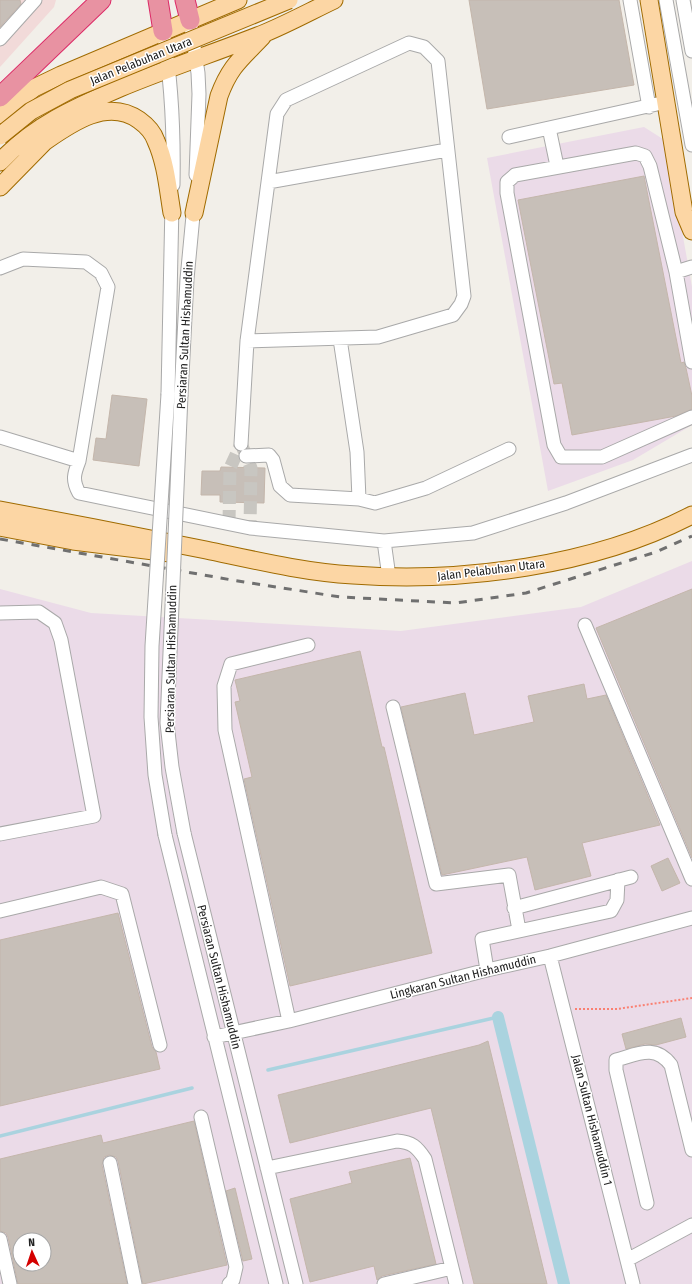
<svg xmlns="http://www.w3.org/2000/svg" width="692" height="1284" font-family="'Fira Sans Condensed',sans-serif">
  <rect width="100%" height="100%" fill="#f2efe9"/>
  <path fill="#f2dad9" d="M 0,0 L 56,0 L 54,7 L 0,67 Z"/>
  <path fill="#ebdbe8" fill-rule="evenodd" d="M 644,127 L 666,141 L 692,287 L 692,425 L 633,460 L 548,491 L 487,158 Z
    M 692,561 L 692,1284 L 0,1284 L 0,589 L 91,613 L 401,631 L 581,607 ZM 20,1240 L 44,1240 L 44,1264 L 20,1264 Z"/>
  <g fill="none" stroke-linecap="round" stroke-linejoin="round">
    <path stroke="#aad3df" stroke-width="3.5" d="M 268,1070 L 498,1017
      M 0,1136 L 192,1088"/>
    <path stroke="#aad3df" stroke-width="12" d="M 498,1017 L 564,1284"/>
  </g>
  <path fill="#c7bfb8" stroke="#c4b6ab" fill-rule="evenodd" d="M 0,0 L 20,0 L 21,4 L 0,27 Z
    M 469,0 L 619,0 L 634,85 L 487,109 Z
    M 644,176 L 681,363 L 684,362 L 686,368 L 692,396 L 692,409 L 676,416 L 572,435 L 562,383 L 554,384 L 518,200 Z
    M 112,395 L 147,399 L 139,466 L 93,460 L 96,438 L 106,439 Z
    M 221,467 L 265,468 L 264,503 L 220,502 L 220,495 L 201,495 L 202,471 L 220,471 Z
    M 692,589 L 692,858 L 596,628 Z
    M 360,651 L 382,747 L 384,747 L 432,953 L 290,986 L 244,779 L 252,777 L 235,702 L 240,701 L 235,680 Z
    M 584,684 L 587,699 L 606,695 L 660,825 L 582,843 L 591,876 L 535,890 L 527,857 L 442,875 L 401,707 L 465,693 L 474,735 L 534,722 L 528,696 Z
    M 668,858 L 680,883 L 662,891 L 651,866 Z
    M 118,913 L 152,1047 L 156,1052 L 160,1069 L 0,1106 L 0,940 Z
    M 681,1018 L 686,1037 L 656,1045 L 645,1044 L 626,1049 L 622,1034 Z
    M 488,1041 L 539,1251 L 547,1284 L 474,1284 L 431,1108 L 290,1143 L 278,1095 L 479,1045 Z
    M 194,1121 L 227,1265 L 143,1284 L 118,1161 L 116,1157 L 109,1155 L 104,1157 L 102,1165 L 127,1284 L 18,1284 L 8,1237 L 6,1233 L 0,1231 L 0,1159 L 101,1135 L 103,1143 ZM 20,1240 L 44,1240 L 44,1264 L 20,1264 Z
    M 410,1158 L 436,1264 L 382,1276 L 377,1280 L 374,1266 L 310,1282 L 290,1199 L 352,1183 L 349,1172 Z
    M 235,1188 L 252,1259 L 243,1261 L 226,1191 Z"/>
  <g fill="none" stroke-linecap="round" stroke-linejoin="round">
    <path stroke="#c8c6c1" stroke-width="13" stroke-dasharray="13 6" stroke-linecap="butt" d="M 242,446 L 251,468 L 250,528
      M 229,523 L 230,468 L 241,444"/>
    <g stroke="#a9a9a9" stroke-width="15">
      <path id="minor" d="M 630,0 L 649,107
        M 666,0 L 692,145
        M 683,0 L 692,51
        M 190,20 L 198,73 L 199,94 L 196,175
        M 163,31 C 172,83 174,133 173,185
        M 0,39 L 35,0
        M 549,128 L 557,166
        M 509,137 L 666,102
        M 268,182 L 447,150
        M 0,268 L 23,259 L 86,262 L 101,273 L 108,287 L 79,461 C 74,474 72,480 79,493 L 250,528 L 384,541 L 473,533 L 566,503 L 692,455
        M 676,272 L 692,267
        M 692,362 L 676,272 L 650,166 L 645,156 L 636,153 L 515,175 L 507,182 L 507,193 L 554,445 L 561,457 L 602,457 L 692,417
        M 168,394 L 172,204
        M 181,395 L 187,279 L 194,205
        M 0,437 L 79,461
        M 241,444 L 247,341 L 277,114 L 286,100 L 409,43 L 424,47 L 438,61 L 464,296 L 461,304 L 453,315 L 378,337 L 247,341
        M 246,456 L 269,455 L 273,460 L 280,486 L 290,495 L 359,499 L 357,452 L 340,339
        M 359,499 L 375,503 L 426,488 L 509,449
        M 384,541 L 389,577
        M 0,613 L 39,612 L 55,623 L 61,640 L 94,816 L 0,834
        M 585,625 L 692,879
        M 393,707 L 436,884 L 509,875 L 519,930
        M 184,833 L 296,1284
        M 165,835 L 276,1284
        M 514,908 L 631,877
        M 0,911 L 101,887 L 122,894 L 160,1045
        M 550,956 L 633,1284
        M 487,970 L 482,939 L 611,911 L 617,900 L 618,880
        M 289,1021 L 225,730 L 224,686 L 231,664 L 308,645
        M 214,1037 L 289,1021 L 487,970 L 550,956 L 692,918
        M 201,1117 L 236,1267 L 233,1280 L 229,1284
        M 110,1163 L 135,1284
        M 267,1168 L 397,1141 C 412,1142 417,1147 425,1159 L 456,1284
        M 647,1203 L 616,1070 L 616,1060 C 638,1054 655,1044 671,1065 L 692,1150
        M 0,1239 L 10,1284
        M 627,1260 L 692,1225
        M 384,1284 L 452,1268"/>
    </g>
    <g stroke="#a06b00" stroke-width="19">
      <path id="major" d="M 649,0 L 684,212 L 692,231
        M 0,115 L 34,88 L 61,75 L 238,0
        M 44,142 C 70,124 107,97 139,120 C 146,125 153,132 156,141 C 166,163 168,189 172,213
        M 0,162 C 33,126 76,107 120,88 C 168,68 217,52 265,33 C 289,23 311,11 334,0
        M 0,187 L 51,135
        M 194,213 L 219,96 C 230,66 241,59 262,37
        M 0,510 C 69,523 137,536 206,550 C 254,560 303,572 353,575 C 462,583 594,566 692,515
        M 0,527 L 73,541 L 170,553"/>
    </g>
    <g stroke="#dc2a67" stroke-width="21">
      <path id="highway" d="M 158,0 L 163,31
        M 185,0 L 190,20
        M 0,97 L 101,0"/>
    </g>
    <path stroke="#fa8072" stroke-width="2" stroke-dasharray="2 2" stroke-linecap="butt" d="M 575,1009 L 617,1009 L 692,998"/>
    <use href="#minor" stroke="#fff" stroke-width="13"/>
    <use href="#major" stroke="#fcd6a4" stroke-width="17"/>
    <use href="#highway" stroke="#e892a2" stroke-width="19"/>
    <path stroke="#707070" stroke-width="3" stroke-dasharray="8 8" stroke-linecap="butt" d="M 0,539 L 232,580 L 340,597 L 456,603 L 526,593 L 656,552 L 692,536"/>
    <g stroke="#a9a9a9" stroke-width="15" stroke-linecap="butt">
      <path id="minor-bridge" d="M 181,395 L 167,723 L 172,767 L 184,833
        M 165,835 L 155,775 L 151,717 L 152,646 L 168,394"/>
    </g>
    <g stroke="#a06b00" stroke-width="19" stroke-linecap="butt">
      <path id="major-bridge" d="M 0,136 L 31,111 L 70,90 L 289,0"/>
    </g>
    <use href="#minor-bridge" stroke="#fff" stroke-width="13"/>
    <use href="#major-bridge" stroke="#fcd6a4" stroke-width="17"/>
  </g>
  <g text-anchor="middle" dominant-baseline="central" stroke-width="3" stroke-linejoin="round" paint-order="stroke">
    <g font-size="12" fill="#222" stroke="#fff">
      <text transform="translate(141 61) rotate(-22)">Jalan Pelabuhan Utara</text>
      <text transform="translate(185 335) rotate(-87)">Persiaran Sultan Hishamuddin</text>
      <text transform="translate(491 570) rotate(-7)">Jalan Pelabuhan Utara</text>
      <text transform="translate(171 659) rotate(-89)">Persiaran Sultan Hishamuddin</text>
      <text transform="translate(219 977) rotate(76)">Persiaran Sultan Hishamuddin</text>
      <text transform="translate(463 977) rotate(-14)">Lingkaran Sultan Hishamuddin</text>
      <text transform="translate(592 1120) rotate(76)">Jalan Sultan Hishamuddin 1</text>
    </g>
  </g>
  <g transform="translate(32 1252) rotate(357)"><circle r="19" fill="#ffffff" stroke="#a7a7a7"/>
  <path d="M0-3L7 15L0 10L-7 15Z" fill="#d40000"/>
  <text y="-6" font-size="11" font-weight="bold" text-anchor="middle" fill="#222222">N</text>
  </g>
</svg>
